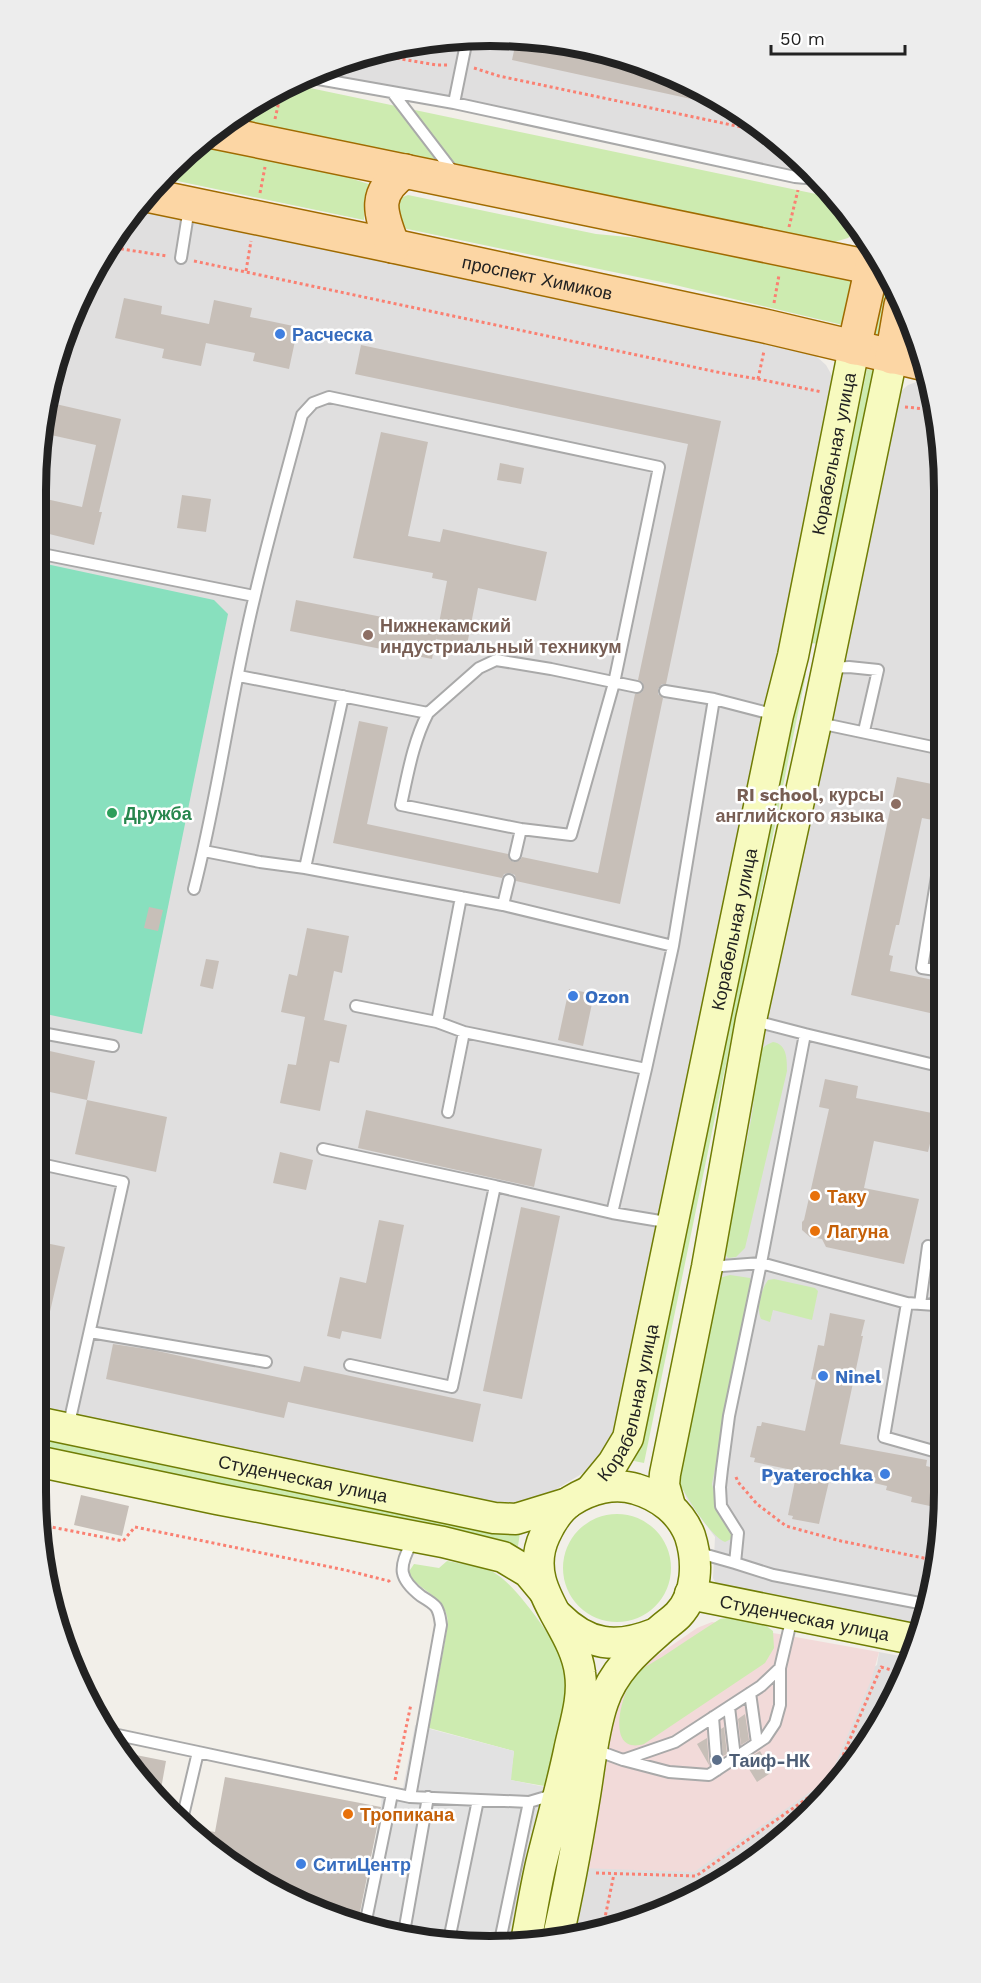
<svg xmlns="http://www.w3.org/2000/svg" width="981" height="1983" font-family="'Work Sans',sans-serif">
  <rect width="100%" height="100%" fill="#f2efe9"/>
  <path fill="#e0dfdf" d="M 520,37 L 608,51 L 691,83 L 790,149 L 812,174 L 807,178 L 310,76 L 344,60 L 431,40 Z
    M 139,204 L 644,310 L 816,356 L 826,365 L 834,379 L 613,1442 L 593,1467 L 535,1502 L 517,1509 L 36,1413 L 37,461 L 51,373 L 83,290 L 130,214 Z
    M 922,380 L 929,380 L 941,432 L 944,1522 L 930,1610 L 921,1631 L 718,1588 L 713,1578 L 715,1537 L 687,1499 L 674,1467 L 673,1456 L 898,394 L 908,385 Z
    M 879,1652 L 911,1658 L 898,1693 L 812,1814 L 692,1900 L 565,1939 L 580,1868 L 877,1665 Z"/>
  <path fill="#f2dad9" d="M 712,1622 L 879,1652 L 872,1678 L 829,1779 L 694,1872 L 580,1868 L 616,1701 L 636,1670 L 697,1628 Z"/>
  <path fill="#cdebb0" d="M 291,84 L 816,194 L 827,191 L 860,228 L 848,238 L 831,243 L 232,119 L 263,97 Z
    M 200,142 L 302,163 L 375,186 C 367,197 364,206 364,220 L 163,178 L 191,149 Z
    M 408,195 L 596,234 L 680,242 L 853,281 L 843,325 L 671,284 L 393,226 L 398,199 Z
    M 882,292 L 890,293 L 882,335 L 873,334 Z
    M 867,369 L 875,371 L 819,644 L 811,643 Z
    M 797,673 L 806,674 L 644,1463 L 634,1461 Z
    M 773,1042 C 787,1044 787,1059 787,1071 L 745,1248 L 736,1257 L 728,1258 L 721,1248 C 732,1201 746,1155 753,1108 C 754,1100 753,1096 752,1090 C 750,1084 756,1059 759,1054 C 762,1047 766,1045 773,1042 Z
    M 730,1275 L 750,1278 L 752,1282 L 712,1484 L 716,1501 L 731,1531 L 731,1539 L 725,1542 C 710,1537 680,1487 674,1472 L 716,1279 Z
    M 774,1279 L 815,1288 L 818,1291 L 812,1320 L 773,1310 L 770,1322 L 761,1319 C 756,1308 761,1290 768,1280 Z
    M 36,1433 L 520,1533 L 518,1546 L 36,1447 Z
    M563 1568a54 54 0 1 1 108 0a54 54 0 1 1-108 0Z
    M 447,1561 C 462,1564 480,1566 493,1572 C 518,1585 557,1646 571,1671 L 550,1787 L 510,1780 L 514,1751 L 429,1728 L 447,1630 C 447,1626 448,1620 447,1616 C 442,1595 418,1590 408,1573 L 414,1564 L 439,1568 Z
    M 726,1618 L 765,1625 L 773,1631 L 774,1648 L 765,1663 L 644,1744 C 603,1756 622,1688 637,1673 C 645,1666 656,1661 665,1655 C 683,1643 701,1631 720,1619 Z"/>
  <path fill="#88e0be" d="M 37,562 L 214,600 L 228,614 L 142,1034 L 36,1012 Z"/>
  <path fill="#e2e2e2" d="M 415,1725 L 514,1751 L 511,1780 L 555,1789 L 521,1942 L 401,1938 L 360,1922 L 381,1808 L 382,1786 L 403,1788 Z"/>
  <path fill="#c7bfb8" d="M 517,37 L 608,51 L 691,83 L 728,107 L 512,60 Z
    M 124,298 L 162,306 L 161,314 L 209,324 L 214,300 L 252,308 L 250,317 L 298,327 L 289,369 L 253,361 L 255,353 L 206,343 L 201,366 L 162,358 L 164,349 L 115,338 Z
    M 361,345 L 721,421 L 666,684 L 662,684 L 658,689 L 658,694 L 663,698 L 620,904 L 516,881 L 515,875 L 510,873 L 504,874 L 502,878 L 333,843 L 359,721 L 388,727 L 367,824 L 508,854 L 510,860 L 514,862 L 520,860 L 522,857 L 598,873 L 635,694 L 642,692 L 644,688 L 642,682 L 638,680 L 688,444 L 355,374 Z
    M 47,402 L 121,419 L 99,512 L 102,512 L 94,545 L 37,531 L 37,497 L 82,507 L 96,445 L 42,433 Z
    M 381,432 L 428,442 L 408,536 L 440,542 L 443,529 L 547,552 L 536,601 L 478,588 L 467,645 L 436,639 L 447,581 L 432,578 L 433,573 L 353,558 Z
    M 500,463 L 524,468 L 521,484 L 497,480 Z
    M 182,495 L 211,499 L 206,532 L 177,528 Z
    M 296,600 L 438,628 L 432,659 L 290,631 Z
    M 897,777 L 942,786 L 942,819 L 939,818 L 938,821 L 922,818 L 899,925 L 896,925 L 889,955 L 893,956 L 890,971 L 943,982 L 943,1016 L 851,995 Z
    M 149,907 L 163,910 L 158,931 L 144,928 Z
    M 307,928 L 349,936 L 342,973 L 334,971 L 324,1020 L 347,1025 L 339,1063 L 330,1061 L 320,1111 L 280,1103 L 288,1064 L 296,1065 L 305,1017 L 281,1012 L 289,974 L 297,976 Z
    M 206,959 L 219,961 L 213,989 L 200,986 Z
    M 569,989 L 594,994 L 583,1046 L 558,1040 Z
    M 36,1048 L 95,1061 L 87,1100 L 36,1089 Z
    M 825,1079 L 858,1086 L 856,1098 L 937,1114 L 928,1152 L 874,1141 L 864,1188 L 919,1199 L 904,1264 L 826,1247 L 822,1239 L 810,1237 L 802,1230 L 802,1222 L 804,1220 L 829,1109 L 819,1107 Z
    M 87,1100 L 167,1117 L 156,1172 L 75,1154 Z
    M 366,1110 L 542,1149 L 534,1187 L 358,1148 Z
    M 280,1152 L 313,1160 L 306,1190 L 273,1183 Z
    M 521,1207 L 560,1216 L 522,1399 L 483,1391 Z
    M 379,1220 L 404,1225 L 381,1339 L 342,1331 L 340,1339 L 327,1336 L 340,1277 L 366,1283 Z
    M 36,1241 L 65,1247 L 42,1346 L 36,1346 Z
    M 830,1313 L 865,1320 L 861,1336 L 863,1336 L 840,1444 L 927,1460 L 926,1466 L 944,1470 L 944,1509 L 911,1502 L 912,1497 L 886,1490 L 887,1486 L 831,1473 L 819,1524 L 792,1519 L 793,1516 L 788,1515 L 797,1471 L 754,1462 L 755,1458 L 750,1457 L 757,1426 L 761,1426 L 762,1422 L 805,1431 L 816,1380 L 811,1379 L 818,1345 L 824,1346 Z
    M 113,1344 L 153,1350 L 300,1382 L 304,1366 L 481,1404 L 473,1442 L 288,1402 L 284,1418 L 106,1379 Z
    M 81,1495 L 129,1506 L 122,1536 L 74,1525 Z
    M 745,1714 L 749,1740 L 741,1745 L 738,1719 Z
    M 724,1727 L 727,1754 L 723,1756 L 721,1729 Z
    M 707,1738 L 709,1765 L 697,1744 Z
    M 760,1751 L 772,1772 L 757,1782 L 744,1761 Z
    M 121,1752 L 166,1761 L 159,1800 L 130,1769 Z
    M 225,1777 L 381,1807 L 358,1922 L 263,1886 L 201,1841 L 203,1830 L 215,1832 Z"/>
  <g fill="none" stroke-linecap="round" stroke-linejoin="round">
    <g stroke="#a9a9a9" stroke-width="14">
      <path id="lane" d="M 307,77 L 454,103 L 795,177 L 817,179
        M 392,92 L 454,173
        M 454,103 L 467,39
        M 181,258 L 189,208
        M 37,553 L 254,596
        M 831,668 L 849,667 L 878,670 L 864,731
        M 665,691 L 714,699 L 776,715
        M 428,713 L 479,668 L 496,660 L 551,669 L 637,687
        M 819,723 L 942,749
        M 942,846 L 922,968 L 943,971
        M 204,851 L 260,862 L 305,868 L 503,905 L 673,946
        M 515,855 L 521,829
        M 305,868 L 343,696
        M 194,889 C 219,792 231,692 255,595 C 269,535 286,475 302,415 L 313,403 L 329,397 L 659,467 L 614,683 L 571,835 L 521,829 L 401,805 C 408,773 413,742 428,713 L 239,676
        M 503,905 L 509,880
        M 356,1006 L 437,1022 L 464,1032 L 448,1112
        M 437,1022 L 461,897
        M 36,1032 L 113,1046
        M 464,1032 L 646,1069
        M 805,1034 L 943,1067
        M 323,1149 L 495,1186
        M 36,1163 L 123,1182 L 68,1428
        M 612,1213 L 646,1069 L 673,946 L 714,699
        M 709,1267 L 761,1263 L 907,1303 L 935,1305 L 943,1274
        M 907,1303 L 884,1437 L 944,1454
        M 920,1304 L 928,1246
        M 90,1332 L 266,1362
        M 350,1365 L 452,1387 L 495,1186 L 612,1213 L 672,1223
        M 696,1552 L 735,1563 L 738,1533 L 721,1506 L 720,1487 L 722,1469 L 729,1416 L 761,1263 L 805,1034 L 751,1020
        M 735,1563 L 773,1575 L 930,1605
        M 750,1693 L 757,1743
        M 729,1707 L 735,1757
        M 713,1717 L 717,1770
        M 118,1735 L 198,1752
        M 593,1749 L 623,1760 L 669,1772 L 709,1775 L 765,1738 L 775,1723 L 780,1705 L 780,1668
        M 623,1760 L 675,1742 L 761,1686 L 780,1668 L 792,1617
        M 410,1797 L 441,1625 C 440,1619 440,1613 436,1607 C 433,1603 426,1599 421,1596 C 399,1579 398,1568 411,1544 L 416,1543
        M 529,1802 L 556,1794
        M 181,1824 L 198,1752 L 410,1797 L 529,1802 L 500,1941
        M 365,1925 L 392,1794
        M 403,1938 L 428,1797
        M 449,1940 L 478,1800"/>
    </g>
    <g stroke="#707d05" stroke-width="33">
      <g id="secondary">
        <path id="s1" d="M 36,1422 L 494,1518 L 516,1519 L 568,1503"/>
        <path d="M 36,1461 L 217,1499 L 443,1542 L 503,1557 L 528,1572 L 543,1590"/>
        <path id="s2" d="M 590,1491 L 613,1463 L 628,1438 L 778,715 L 793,656 L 854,348"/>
        <path d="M 670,1506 L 664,1485 L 665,1474 L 707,1267 L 751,1020 L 816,723 L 892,357"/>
        <path id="s3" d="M 690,1594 L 918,1640"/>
        <path d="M 558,1616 C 588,1646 616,1649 654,1634"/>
        <path d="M 526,1942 C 531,1916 535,1890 541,1864 C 550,1827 561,1789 569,1751 C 574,1726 584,1699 580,1673 C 574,1624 520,1588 545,1535 C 551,1522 559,1509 571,1501 C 590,1489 614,1482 636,1489 C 660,1496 681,1512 690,1536 C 698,1561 698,1594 678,1615 C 672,1621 664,1626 658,1632 C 635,1652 613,1672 603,1702 C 593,1730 590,1765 585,1795 C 577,1844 568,1893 557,1941"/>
      </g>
    </g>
    <g stroke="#a06b00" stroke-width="36">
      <g id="primary">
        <path d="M 215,132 L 884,270"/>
        <path id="s4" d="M 147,195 L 393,246 L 769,327 L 925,364"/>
        <path d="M 393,246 C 381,214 371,194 405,171"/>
        <path d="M 854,348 L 872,267"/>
        <path d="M 892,357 L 901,305"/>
      </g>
    </g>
    <path stroke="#fa8072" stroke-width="3" stroke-dasharray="3 3" stroke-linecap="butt" d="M 373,54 L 436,65 L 447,65
      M 474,68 L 499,76 L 765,132
      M 275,119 L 282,88
      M 260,193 L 265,167
      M 789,227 L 798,190
      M 109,247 L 167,256
      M 194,261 L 717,372 L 758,379 L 822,392
      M 246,271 L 251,241
      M 774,303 L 779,275
      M 758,379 L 764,351
      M 905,407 L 936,410
      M 736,1477 L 738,1482 L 757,1504 L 786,1526 L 841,1541 L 938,1561
      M 41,1525 L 123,1541 L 135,1527 L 345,1570 L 389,1581 L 391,1584
      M 395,1780 L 411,1704
      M 596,1873 L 696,1876 L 832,1781 L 881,1667 L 905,1674
      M 603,1927 L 614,1874"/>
    <use href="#lane" stroke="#fff" stroke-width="10"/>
    <use href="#secondary" stroke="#f7fabf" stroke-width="30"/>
    <use href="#primary" stroke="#fcd6a4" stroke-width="33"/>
  </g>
  <g fill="#3f7fe0" stroke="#fff" stroke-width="2">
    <circle cx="280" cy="334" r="6"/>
    <circle cx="573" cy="996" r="6"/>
    <circle cx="823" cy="1376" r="6"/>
    <circle cx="885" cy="1474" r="6"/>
    <circle cx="301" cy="1864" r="6"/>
  </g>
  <g fill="#8d6e63" stroke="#fff" stroke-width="2">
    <circle cx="368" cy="635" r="6"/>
    <circle cx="896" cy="804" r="6"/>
  </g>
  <circle fill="#2e9e5b" stroke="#fff" stroke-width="2" cx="112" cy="813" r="6"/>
  <g fill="#e8710a" stroke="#fff" stroke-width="2">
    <circle cx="815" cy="1196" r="6"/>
    <circle cx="815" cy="1231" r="6"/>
    <circle cx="348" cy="1814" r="6"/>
  </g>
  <circle fill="#5c6f8a" stroke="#fff" stroke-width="2" cx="717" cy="1760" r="6"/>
  <g text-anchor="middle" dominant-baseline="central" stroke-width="5" stroke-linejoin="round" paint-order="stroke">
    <g font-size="18" fill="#222" stroke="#fff">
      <text stroke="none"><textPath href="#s4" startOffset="399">проспект Химиков</textPath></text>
      <text stroke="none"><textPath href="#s2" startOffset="1071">Корабельная улица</textPath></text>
      <text stroke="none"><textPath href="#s2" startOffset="585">Корабельная улица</textPath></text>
      <text stroke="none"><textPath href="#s2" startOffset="99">Корабельная улица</textPath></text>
      <text stroke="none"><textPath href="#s1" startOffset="273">Студенческая улица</textPath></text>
      <text stroke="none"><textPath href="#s3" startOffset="117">Студенческая улица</textPath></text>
    </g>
    <g font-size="18" font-weight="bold" fill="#366cbe" stroke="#fff" text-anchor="start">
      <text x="292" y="334">Расческа</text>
      <text x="585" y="996">Ozon</text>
      <text x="835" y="1376">Ninel</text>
      <text x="873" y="1474" text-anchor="end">Pyaterochka</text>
      <text x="313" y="1864">СитиЦентр</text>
    </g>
    <g font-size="18" font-weight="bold" fill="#785e54" stroke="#fff" text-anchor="start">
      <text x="380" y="625">Нижнекамский<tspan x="380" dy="21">индустриальный техникум</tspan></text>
      <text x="884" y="794" text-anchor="end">RI school, курсы<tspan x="884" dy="21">английского языка</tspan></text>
    </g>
    <g font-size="18" font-weight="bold" fill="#27864d" stroke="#fff" text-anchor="start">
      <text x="124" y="813">Дружба</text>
    </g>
    <g font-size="18" font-weight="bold" fill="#c56008" stroke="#fff" text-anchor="start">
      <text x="827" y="1196">Таку</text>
      <text x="827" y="1231">Лагуна</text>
      <text x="360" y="1814">Тропикана</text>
    </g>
    <g font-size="18" font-weight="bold" fill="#4e5e75" stroke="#fff" text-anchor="start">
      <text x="729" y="1760">Таиф-НК</text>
    </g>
  </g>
  <path d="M0 0H981V1983H0ZM490 46H490A444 444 0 0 1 934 490V1492A444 444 0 0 1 490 1936H490A444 444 0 0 1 46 1492V490A444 444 0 0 1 490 46Z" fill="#ededed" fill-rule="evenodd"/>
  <path fill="none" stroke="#222" stroke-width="8" d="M490 46H490A444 444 0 0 1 934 490V1492A444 444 0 0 1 490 1936H490A444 444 0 0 1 46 1492V490A444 444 0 0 1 490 46Z"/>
  <path d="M771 45v9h134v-9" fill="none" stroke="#222222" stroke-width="3"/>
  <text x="780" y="45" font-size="18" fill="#222222" stroke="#ffffff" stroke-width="4.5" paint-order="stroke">50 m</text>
</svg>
